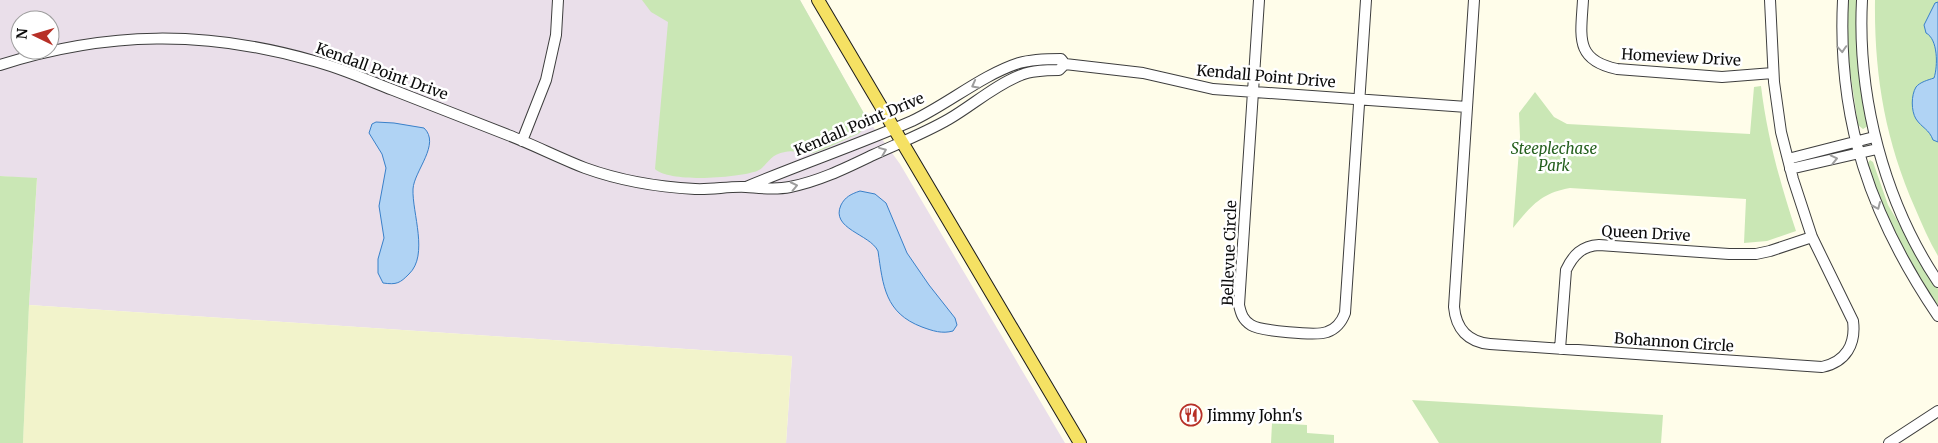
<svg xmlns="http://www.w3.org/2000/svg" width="1938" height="443" font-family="Merriweather,serif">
  <rect width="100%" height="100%" fill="#fffdea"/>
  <path fill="#eadfea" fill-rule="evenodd" d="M 0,0 L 800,0 L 866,117 L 900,164 L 1065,443 L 786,443 L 792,356 L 29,305 L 37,179 L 0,176 ZM 20,20 L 50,20 L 50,50 L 20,50 Z"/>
  <path fill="#f2f3cb" d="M 29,305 L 792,356 L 786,443 L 23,443 Z"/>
  <path fill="#cae7b5" d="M 642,0 L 800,0 L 866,117 L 864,129 L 858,134 C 848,138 816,154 808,154 C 800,153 793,150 785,152 C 769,154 767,167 757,171 C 738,178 670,183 655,169 L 668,22 L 651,12 Z
    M 1847,0 L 1858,0 L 1868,126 L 1863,129 L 1858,125 L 1847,50 Z
    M 1875,0 L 1938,0 L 1938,256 C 1929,241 1922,224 1915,208 C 1885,140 1874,74 1875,0 Z
    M 1761,86 C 1767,136 1780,183 1796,231 L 1767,241 L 1744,243 L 1746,199 L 1570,188 C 1541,193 1531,206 1513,228 L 1520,137 L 1519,113 L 1535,92 L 1554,117 L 1567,124 L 1750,134 L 1754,87 Z
    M 1870,160 L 1873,162 L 1888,205 L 1938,289 L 1938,305 C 1904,264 1885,213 1867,164 Z
    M 0,176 L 37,178 L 29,305 L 23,443 L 0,443 Z
    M 1412,400 L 1663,415 L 1661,443 L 1439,443 Z
    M 1272,423 L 1307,425 L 1307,433 L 1334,435 L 1334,443 L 1271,443 Z"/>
  <path fill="#b0d3f4" stroke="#3980c9" d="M 1938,2 L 1938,142 L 1933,140 C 1929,129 1922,128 1916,119 C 1911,111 1911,95 1916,87 C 1920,82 1928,80 1934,78 C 1938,66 1938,39 1926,33 L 1924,25 L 1935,3 Z
    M 376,122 L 394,123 L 424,128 C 441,144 414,171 413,189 C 412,213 429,255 409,274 C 400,283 397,285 383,283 L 378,273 L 378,259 L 384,238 L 379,206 L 386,168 L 382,154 L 369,133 L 372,124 Z
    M 860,191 L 875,194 L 886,203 L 907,253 L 929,285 L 955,318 L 957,325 L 953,331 C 942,334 933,331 922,327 C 885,313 883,286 878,251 C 870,234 830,229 841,205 C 845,197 851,194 860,191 Z"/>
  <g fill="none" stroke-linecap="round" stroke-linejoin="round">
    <g stroke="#3e3e3e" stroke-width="12">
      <path id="minor" d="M 1259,0 L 1239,305 C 1241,314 1243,320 1251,325 C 1260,331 1317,336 1327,332 C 1336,329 1342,321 1345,313 L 1366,0
        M 1474,0 L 1454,307 C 1456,329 1468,342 1490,344 L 1822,367 C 1846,362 1856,344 1853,321 L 1812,237 L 1793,179 L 1781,132 L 1774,82 L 1770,0
        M 1583,0 C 1581,36 1574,60 1617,69 L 1722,77 L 1773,73
        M 1843,0 C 1837,121 1871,217 1938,316
        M 1862,0 C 1857,97 1884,201 1938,282
        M 0,65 C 107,31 206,30 314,61 C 341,68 367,80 393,90 C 431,105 470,120 508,135 C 534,145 559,158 585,168 C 621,181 658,187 695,189 C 712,190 729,186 746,187 C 761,188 775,190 790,187 C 820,181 846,168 873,155 C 899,143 925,133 949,119 C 973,105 995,85 1021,75 C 1033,70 1047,70 1059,70 L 1065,64
        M 522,141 L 546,80 L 556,35 L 558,0
        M 1788,159 L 1874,137
        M 1790,169 L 1877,149
        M 746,187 C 801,164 857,145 912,121 C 948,104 982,75 1019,63 C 1033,59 1047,59 1061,59 L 1065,64 L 1143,73 L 1213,89 L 1467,107
        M 1560,349 L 1566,270 C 1573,255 1582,246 1599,245 L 1729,254 L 1756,254 L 1770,251 L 1812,237
        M 1889,443 L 1938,411"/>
    </g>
    <g stroke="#1c1c1c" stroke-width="14">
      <path id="major" d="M 818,0 L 1080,443"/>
    </g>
    <use href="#minor" stroke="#fff" stroke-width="10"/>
    <use href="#major" stroke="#f5e163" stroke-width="12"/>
  </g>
  <defs><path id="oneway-chevron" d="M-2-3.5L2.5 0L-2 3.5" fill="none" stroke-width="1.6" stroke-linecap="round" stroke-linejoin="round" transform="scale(1.25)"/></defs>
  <g stroke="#9d9d9d">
    <use href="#oneway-chevron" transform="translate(1842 49) rotate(86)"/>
    <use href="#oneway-chevron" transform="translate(975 85) rotate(152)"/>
    <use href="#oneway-chevron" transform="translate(883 151) rotate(-22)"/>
    <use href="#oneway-chevron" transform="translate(1834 159) rotate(-13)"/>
    <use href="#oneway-chevron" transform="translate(794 186) rotate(-12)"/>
    <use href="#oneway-chevron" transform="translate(1877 206) rotate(66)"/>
  </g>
  <defs>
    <g id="restaurant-ring" transform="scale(1.125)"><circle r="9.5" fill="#fff" stroke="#b73027" stroke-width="1.5"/><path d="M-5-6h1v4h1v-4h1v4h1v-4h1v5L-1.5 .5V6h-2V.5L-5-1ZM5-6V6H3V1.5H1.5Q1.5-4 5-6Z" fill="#b73027"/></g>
  </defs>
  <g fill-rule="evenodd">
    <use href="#restaurant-ring" x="1191" y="415"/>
  </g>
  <g text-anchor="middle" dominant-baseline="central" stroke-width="5" stroke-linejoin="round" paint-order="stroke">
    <g font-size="15" fill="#0b0b0b" stroke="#fff">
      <text transform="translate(1681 57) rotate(3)">Homeview Drive</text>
      <text transform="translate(382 71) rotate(20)">Kendall Point Drive</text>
      <text transform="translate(1266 76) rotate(5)">Kendall Point Drive</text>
      <text transform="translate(859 124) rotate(-23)">Kendall Point Drive</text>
      <text transform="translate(1646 233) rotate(3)">Queen Drive</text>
      <text transform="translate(1229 253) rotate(-88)">Bellevue Circle</text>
      <text transform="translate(1674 342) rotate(4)">Bohannon Circle</text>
    </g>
    <g font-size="15" font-style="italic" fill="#25601e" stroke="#fff">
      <text x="1554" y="148">Steeplechase<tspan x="1554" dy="17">Park</tspan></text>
    </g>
    <g font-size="15" fill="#0b0b0b" stroke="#fff" text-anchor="start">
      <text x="1207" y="415">Jimmy John's</text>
    </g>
  </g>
  <g transform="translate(35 35) rotate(275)"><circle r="24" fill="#ffffff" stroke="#9d9d9d"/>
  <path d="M0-4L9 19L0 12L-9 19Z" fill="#b73027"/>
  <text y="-8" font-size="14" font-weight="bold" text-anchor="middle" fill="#0b0b0b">N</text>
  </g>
</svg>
